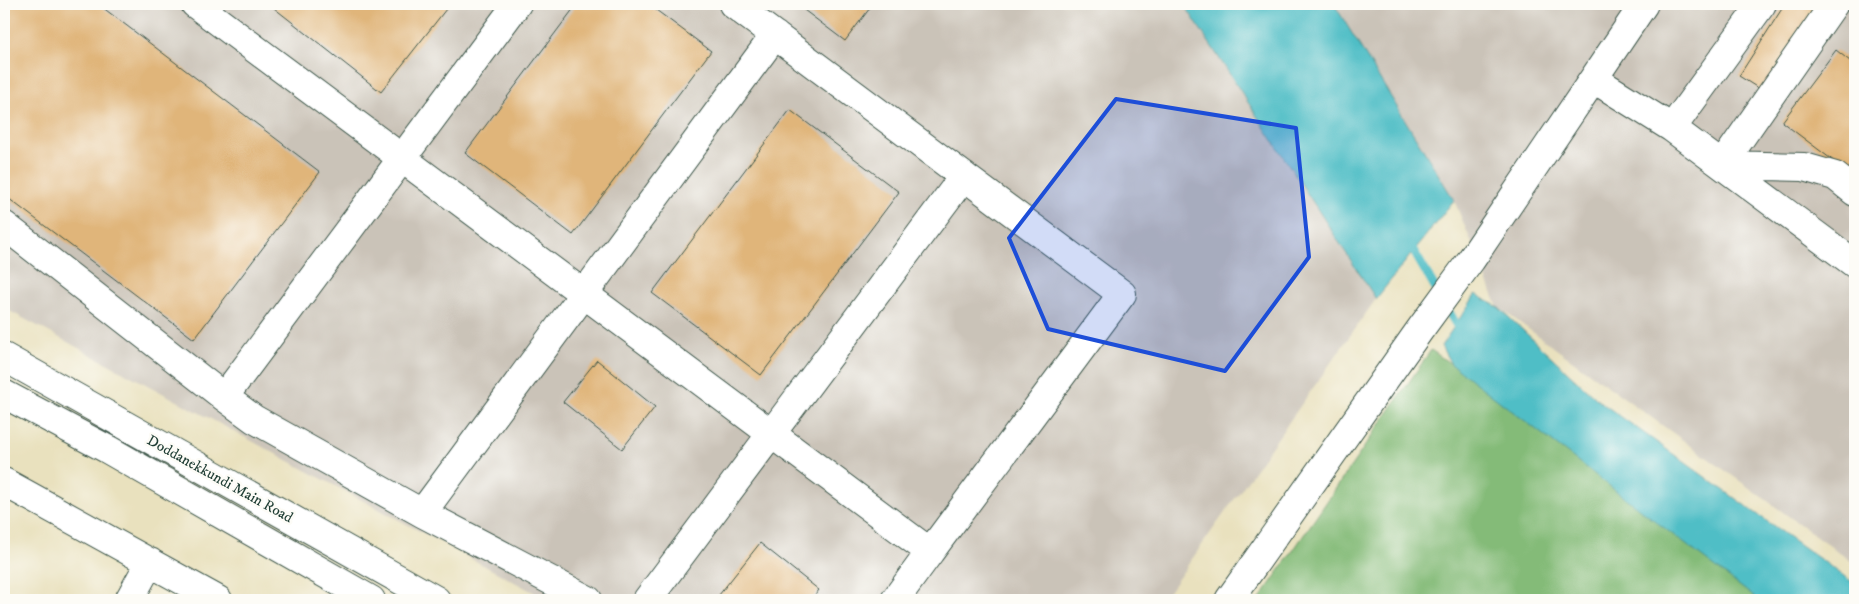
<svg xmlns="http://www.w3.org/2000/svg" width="1859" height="604" font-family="'IM FELL DW Pica',serif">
  <rect width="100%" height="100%" fill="#fdfcf7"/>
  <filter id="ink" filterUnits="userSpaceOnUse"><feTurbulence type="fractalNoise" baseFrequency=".02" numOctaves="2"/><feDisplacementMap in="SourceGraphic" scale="10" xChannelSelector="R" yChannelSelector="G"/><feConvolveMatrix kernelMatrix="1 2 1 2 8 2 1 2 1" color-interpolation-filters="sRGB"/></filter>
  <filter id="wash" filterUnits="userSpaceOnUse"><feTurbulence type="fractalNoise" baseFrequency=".0096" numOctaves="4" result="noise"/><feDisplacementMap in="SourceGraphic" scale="20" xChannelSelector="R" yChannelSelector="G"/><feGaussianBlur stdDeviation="1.12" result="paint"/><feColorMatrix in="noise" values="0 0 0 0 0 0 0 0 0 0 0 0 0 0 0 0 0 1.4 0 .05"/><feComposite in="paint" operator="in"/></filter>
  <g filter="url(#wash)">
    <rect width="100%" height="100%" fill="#e9e1be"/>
    <path fill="#cac3b8" d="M 4,4 L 1184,4 L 1376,299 L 1163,600 L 548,600 L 4,308 Z
      M 1334,4 L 1855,4 L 1855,564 L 1498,307 L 1454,200 Z"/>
    <path fill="#84bb78" stroke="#527c56" d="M 1431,350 L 1451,364 L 1783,600 L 1259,600 Z"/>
    <path fill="#50bec6" stroke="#387e7d" d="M 1184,4 L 1334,4 L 1454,200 L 1376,299 Z
      M 1476,294 L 1498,307 L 1599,401 L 1855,584 L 1855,600 L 1758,600 L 1451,364 L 1441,346 Z"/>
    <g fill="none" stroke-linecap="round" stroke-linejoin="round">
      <path stroke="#50bec6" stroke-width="9" d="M 1409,243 L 1456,324 L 1464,331"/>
    </g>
    <g id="blocks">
      <path fill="#e0b57a" d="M 4,4 L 98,4 L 320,172 L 194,339 L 4,195 Z
        M 278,4 L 450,4 L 381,92 L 274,8 Z
        M 577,4 L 648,4 L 711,51 L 573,235 L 465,153 Z
        M 796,4 L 873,4 L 845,41 Z
        M 1785,4 L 1827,4 L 1769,95 L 1739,76 Z
        M 1836,50 L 1855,65 L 1855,177 L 1782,122 Z
        M 790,110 L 899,192 L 761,375 L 652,293 Z
        M 597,360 L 655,407 L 622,449 L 563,402 Z
        M 760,543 L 819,590 L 811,600 L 715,600 Z"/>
    </g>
  </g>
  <g filter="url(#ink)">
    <use href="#blocks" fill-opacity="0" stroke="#3d5649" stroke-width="1"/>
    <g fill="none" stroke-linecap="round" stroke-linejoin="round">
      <g stroke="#3d5649" stroke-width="30">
        <path id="minor" d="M 195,4 L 930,552 L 1122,294 L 733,4
          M 1594,79 L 1672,128 L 1855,264
          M 1672,128 L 1762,4
          M 1722,165 L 1834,4
          M 1722,165 L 1804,167 L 1835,176 L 1855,192
          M 4,225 L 224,397 L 254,419 L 422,513 L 588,600
          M 4,357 L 436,600
          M 4,394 L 107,449 L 371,600
          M 224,397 L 517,4
          M 4,482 L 218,600
          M 422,513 L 775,35
          M 129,600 L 150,562
          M 647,600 L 964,176
          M 895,600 L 930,552
          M 1229,600 L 1419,331 L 1471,260 L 1644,4"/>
      </g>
      <use href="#minor" stroke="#fff" stroke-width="28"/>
    </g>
  </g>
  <path fill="#1d4ed8" fill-opacity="0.2" stroke="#1d4ed8" stroke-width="4" stroke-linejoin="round" d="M 1116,99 L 1296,128 L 1309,257 L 1225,371 L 1048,329 L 1009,238 Z"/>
  <g text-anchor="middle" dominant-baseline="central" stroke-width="5" stroke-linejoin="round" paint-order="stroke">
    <g font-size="15" fill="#1f3d34" stroke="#fdfcf7">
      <text transform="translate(220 479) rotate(29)">Doddanekkundi Main Road</text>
    </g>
  </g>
  <rect width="1859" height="604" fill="none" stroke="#fdfcf7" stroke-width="20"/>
</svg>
